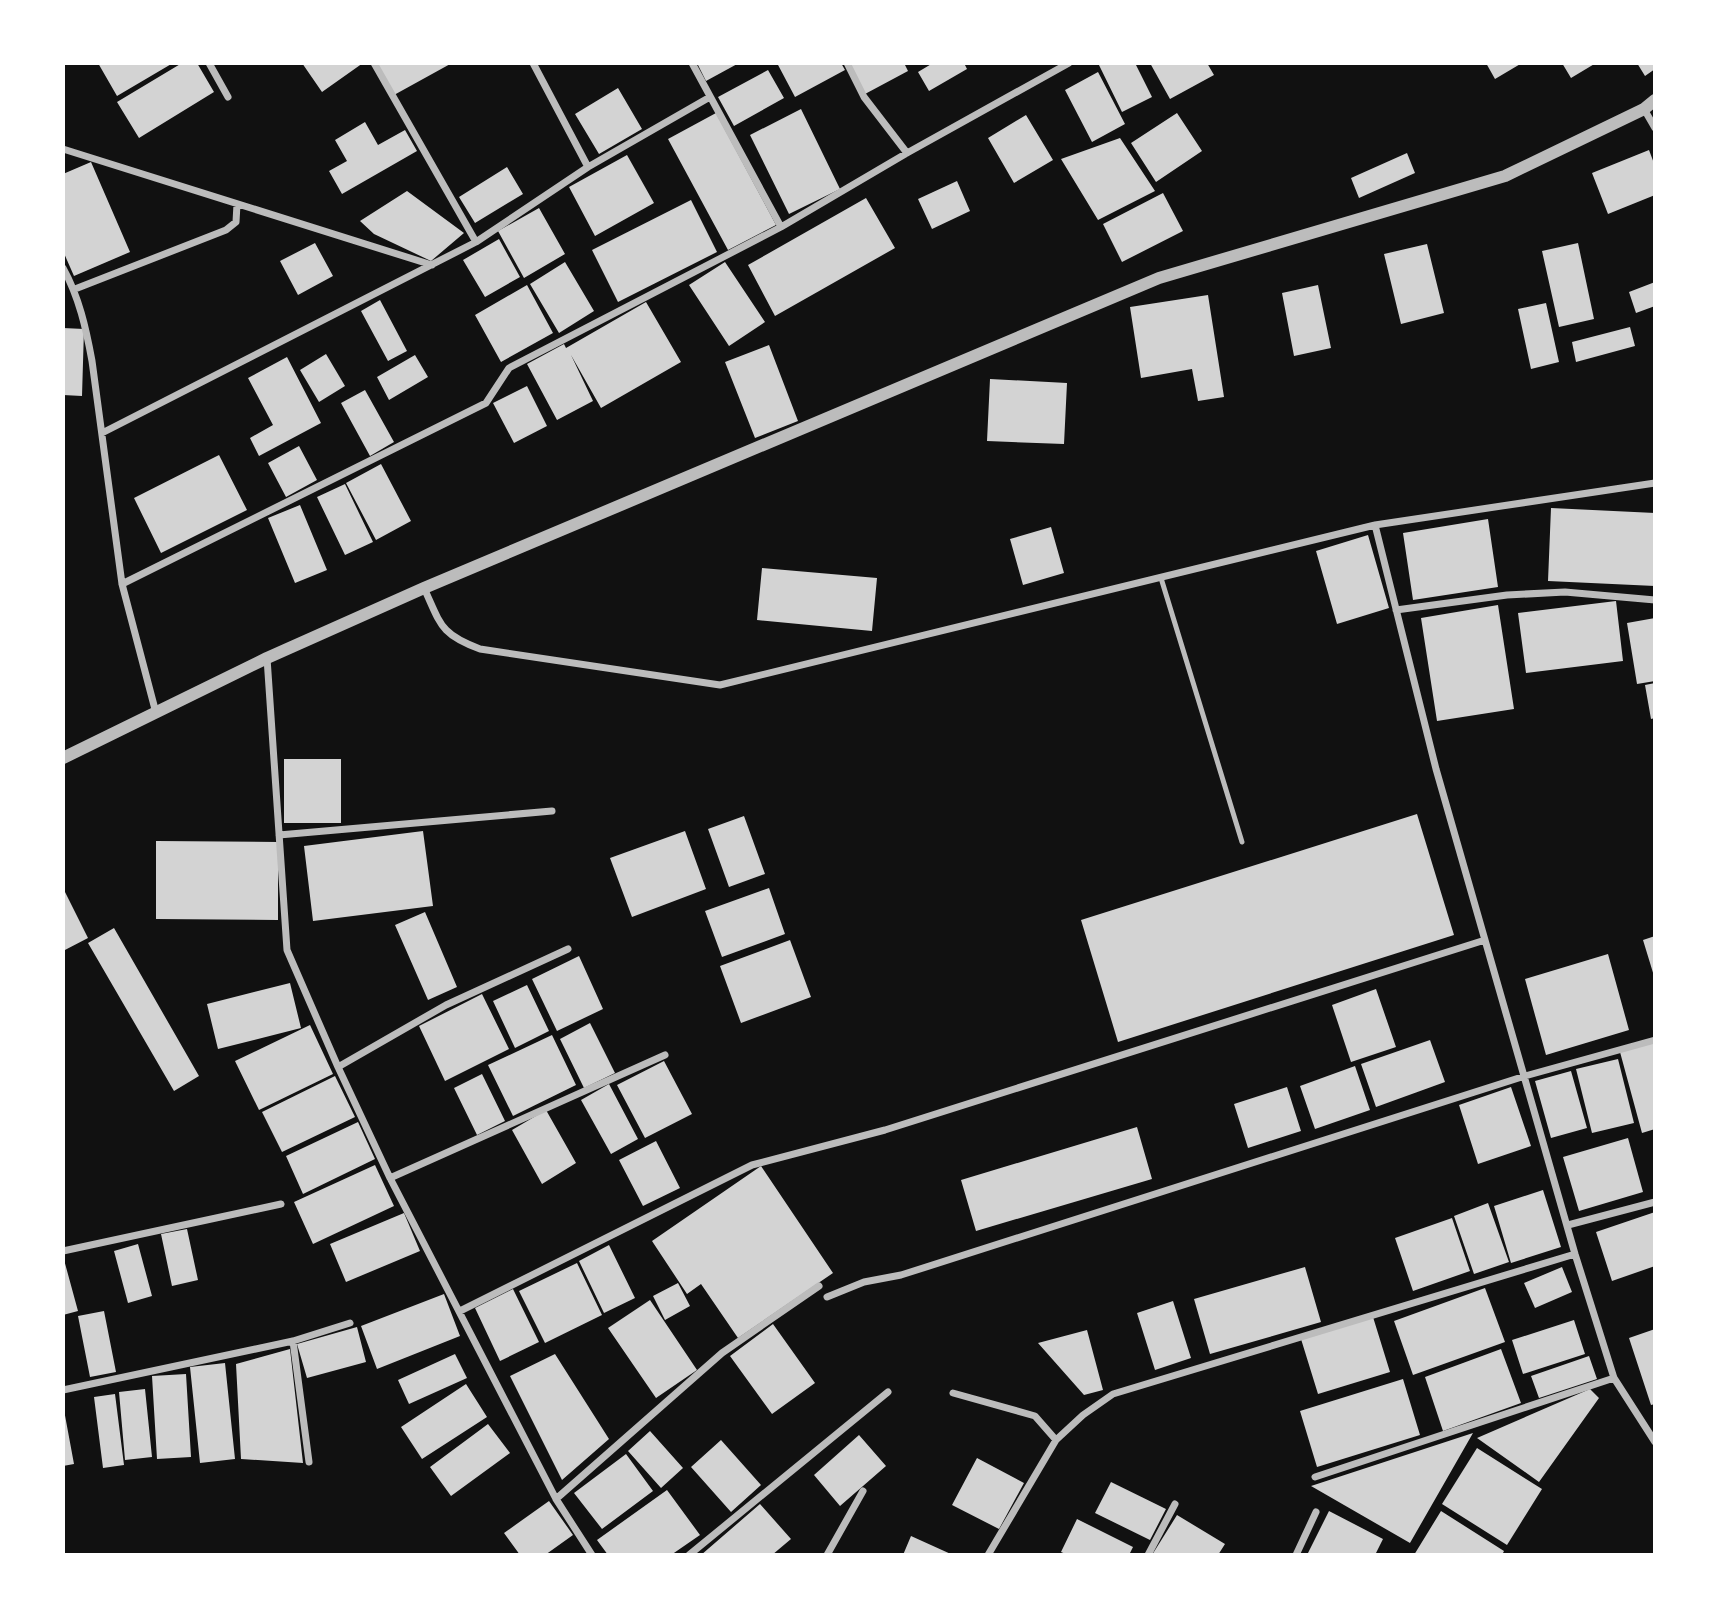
<svg xmlns="http://www.w3.org/2000/svg" width="1718" height="1618" font-family="Barlow,sans-serif">
  <rect width="100%" height="100%" fill="#111"/>
  <path fill="#d3d3d3" d="M 98,63 L 173,63 L 117,96 Z
    M 182,63 L 197,63 L 214,92 L 139,138 L 117,102 Z
    M 302,63 L 363,63 L 322,92 Z
    M 376,63 L 452,63 L 394,95 Z
    M 697,63 L 739,63 L 706,81 Z
    M 777,63 L 841,63 L 845,70 L 795,97 Z
    M 850,63 L 904,63 L 908,71 L 865,94 Z
    M 933,63 L 964,63 L 967,69 L 929,91 L 918,72 Z
    M 1098,63 L 1135,63 L 1152,97 L 1122,112 Z
    M 1150,63 L 1207,63 L 1214,75 L 1170,99 Z
    M 1486,63 L 1522,63 L 1495,79 Z
    M 1562,63 L 1596,63 L 1571,78 Z
    M 1637,63 L 1655,63 L 1655,69 L 1645,76 Z
    M 768,70 L 784,98 L 734,126 L 718,97 Z
    M 1098,72 L 1125,124 L 1092,142 L 1065,90 Z
    M 618,88 L 642,129 L 599,154 L 575,114 Z
    M 801,109 L 840,189 L 789,214 L 750,135 Z
    M 716,113 L 776,225 L 728,250 L 668,139 Z
    M 1177,113 L 1202,151 L 1156,182 L 1131,143 Z
    M 1026,115 L 1053,160 L 1014,183 L 988,138 Z
    M 365,122 L 378,145 L 405,130 L 417,151 L 342,194 L 329,171 L 347,161 L 335,140 Z
    M 1120,138 L 1155,191 L 1098,220 L 1061,159 Z
    M 1649,150 L 1655,166 L 1655,195 L 1608,214 L 1592,173 Z
    M 1407,153 L 1415,173 L 1359,198 L 1351,178 Z
    M 627,155 L 654,203 L 595,236 L 569,187 Z
    M 91,162 L 130,252 L 74,276 L 63,251 L 63,174 Z
    M 507,167 L 523,194 L 475,223 L 459,197 Z
    M 957,181 L 970,211 L 932,229 L 918,199 Z
    M 407,191 L 464,233 L 431,261 L 374,234 L 360,221 Z
    M 1163,193 L 1183,231 L 1122,262 L 1103,224 Z
    M 866,198 L 895,248 L 775,316 L 748,265 Z
    M 691,200 L 717,252 L 618,302 L 592,250 Z
    M 539,208 L 565,254 L 524,278 L 498,231 Z
    M 499,239 L 520,277 L 485,297 L 463,260 Z
    M 315,243 L 333,276 L 298,295 L 280,261 Z
    M 1578,243 L 1594,319 L 1559,327 L 1542,251 Z
    M 1427,244 L 1444,313 L 1401,324 L 1384,254 Z
    M 565,262 L 594,311 L 559,333 L 530,284 Z
    M 725,262 L 765,322 L 729,346 L 689,285 Z
    M 1655,282 L 1655,306 L 1636,313 L 1629,292 Z
    M 527,285 L 553,333 L 501,362 L 475,315 Z
    M 1318,285 L 1331,348 L 1294,356 L 1282,293 Z
    M 1208,295 L 1224,397 L 1198,401 L 1192,369 L 1141,378 L 1130,307 Z
    M 380,300 L 407,351 L 388,361 L 361,311 Z
    M 646,302 L 681,362 L 601,408 L 571,355 L 593,401 L 557,420 L 527,364 L 564,344 L 566,348 Z
    M 1546,303 L 1559,362 L 1531,369 L 1518,309 Z
    M 1630,327 L 1635,346 L 1576,362 L 1572,342 Z
    M 63,328 L 84,329 L 82,396 L 63,395 Z
    M 769,345 L 798,421 L 755,438 L 725,362 Z
    M 326,354 L 345,386 L 319,402 L 300,370 Z
    M 415,355 L 428,377 L 389,400 L 377,377 Z
    M 287,357 L 321,423 L 259,456 L 250,438 L 273,425 L 248,378 Z
    M 990,379 L 1067,383 L 1064,444 L 987,441 Z
    M 527,386 L 547,426 L 514,443 L 493,403 Z
    M 365,390 L 394,442 L 370,456 L 341,403 Z
    M 299,446 L 317,480 L 286,497 L 268,463 Z
    M 219,455 L 247,510 L 161,553 L 134,498 Z
    M 381,464 L 411,521 L 376,540 L 346,483 Z
    M 345,484 L 373,542 L 345,555 L 317,497 Z
    M 300,505 L 327,570 L 295,583 L 268,518 Z
    M 1551,508 L 1655,513 L 1655,586 L 1548,581 Z
    M 1488,519 L 1498,587 L 1413,600 L 1403,533 Z
    M 1051,527 L 1064,573 L 1023,585 L 1010,539 Z
    M 1368,535 L 1389,608 L 1337,624 L 1316,551 Z
    M 762,568 L 877,578 L 872,631 L 757,620 Z
    M 1616,601 L 1623,661 L 1526,673 L 1518,613 Z
    M 1498,605 L 1514,709 L 1437,721 L 1421,618 Z
    M 1655,618 L 1655,681 L 1637,684 L 1627,623 Z
    M 1655,683 L 1655,718 L 1651,719 L 1645,685 Z
    M 284,759 L 341,759 L 341,823 L 284,823 Z
    M 1417,814 L 1454,935 L 1118,1042 L 1081,920 Z
    M 744,816 L 765,874 L 729,887 L 708,829 Z
    M 423,831 L 433,906 L 313,921 L 304,846 Z
    M 685,831 L 706,889 L 632,917 L 610,858 Z
    M 156,841 L 278,842 L 278,920 L 156,919 Z
    M 63,888 L 88,938 L 63,951 Z
    M 769,888 L 785,934 L 722,957 L 705,911 Z
    M 425,912 L 457,987 L 428,1000 L 395,925 Z
    M 114,928 L 199,1076 L 174,1091 L 88,943 Z
    M 1655,936 L 1655,976 L 1654,976 L 1643,940 Z
    M 790,940 L 811,997 L 741,1023 L 720,966 Z
    M 1608,954 L 1629,1030 L 1546,1055 L 1525,979 Z
    M 579,956 L 603,1009 L 557,1031 L 532,979 Z
    M 290,983 L 301,1028 L 218,1049 L 207,1004 Z
    M 527,985 L 549,1031 L 515,1048 L 493,1001 Z
    M 1376,989 L 1396,1047 L 1351,1062 L 1332,1005 Z
    M 482,994 L 509,1049 L 445,1081 L 419,1026 Z
    M 590,1023 L 615,1073 L 584,1088 L 560,1039 Z
    M 310,1025 L 333,1074 L 259,1110 L 235,1061 Z
    M 552,1035 L 576,1085 L 513,1116 L 488,1065 Z
    M 1430,1040 L 1445,1082 L 1376,1107 L 1361,1064 Z
    M 1655,1042 L 1655,1129 L 1642,1133 L 1620,1052 Z
    M 1618,1059 L 1634,1123 L 1592,1133 L 1576,1069 Z
    M 664,1061 L 692,1114 L 645,1138 L 617,1085 Z
    M 1355,1066 L 1370,1110 L 1315,1129 L 1300,1086 Z
    M 1571,1071 L 1587,1128 L 1551,1138 L 1535,1081 Z
    M 482,1074 L 505,1121 L 477,1135 L 454,1088 Z
    M 335,1076 L 355,1117 L 282,1152 L 262,1112 Z
    M 609,1084 L 638,1139 L 611,1154 L 581,1100 Z
    M 1287,1087 L 1301,1131 L 1248,1148 L 1234,1104 Z
    M 1511,1087 L 1531,1146 L 1478,1164 L 1459,1105 Z
    M 546,1110 L 576,1163 L 542,1184 L 512,1130 Z
    M 358,1122 L 375,1159 L 303,1194 L 286,1156 Z
    M 1137,1127 L 1152,1179 L 976,1231 L 961,1180 Z
    M 1628,1138 L 1643,1192 L 1579,1211 L 1563,1157 Z
    M 656,1141 L 680,1188 L 643,1206 L 619,1160 Z
    M 375,1165 L 394,1206 L 313,1244 L 294,1202 Z
    M 761,1166 L 833,1273 L 738,1338 L 701,1284 L 687,1294 L 652,1241 Z
    M 1543,1190 L 1561,1247 L 1511,1263 L 1494,1206 Z
    M 1488,1203 L 1509,1262 L 1474,1274 L 1454,1216 Z
    M 1655,1212 L 1655,1266 L 1612,1281 L 1596,1232 Z
    M 404,1213 L 420,1251 L 346,1282 L 330,1244 Z
    M 1452,1218 L 1470,1271 L 1413,1291 L 1395,1238 Z
    M 187,1229 L 198,1280 L 172,1286 L 161,1234 Z
    M 138,1244 L 152,1296 L 128,1303 L 114,1251 Z
    M 609,1245 L 635,1298 L 604,1313 L 579,1261 Z
    M 63,1256 L 78,1311 L 63,1315 Z
    M 577,1263 L 602,1315 L 545,1343 L 519,1291 Z
    M 1305,1267 L 1321,1322 L 1210,1354 L 1194,1299 Z
    M 1562,1267 L 1572,1292 L 1535,1308 L 1524,1283 Z
    M 678,1283 L 690,1306 L 665,1320 L 653,1296 Z
    M 1485,1288 L 1505,1342 L 1413,1375 L 1394,1321 Z
    M 513,1289 L 539,1342 L 500,1361 L 475,1308 Z
    M 444,1294 L 460,1336 L 377,1369 L 361,1326 Z
    M 650,1300 L 697,1370 L 656,1398 L 608,1328 Z
    M 1173,1301 L 1191,1358 L 1155,1370 L 1137,1313 Z
    M 104,1311 L 116,1372 L 90,1377 L 78,1316 Z
    M 1373,1317 L 1390,1372 L 1318,1394 L 1301,1339 Z
    M 1574,1320 L 1585,1354 L 1523,1374 L 1512,1340 Z
    M 773,1324 L 815,1383 L 772,1414 L 730,1356 Z
    M 357,1327 L 366,1362 L 307,1378 L 297,1344 Z
    M 1655,1329 L 1655,1404 L 1651,1405 L 1629,1338 Z
    M 1087,1330 L 1103,1390 L 1084,1395 L 1038,1343 Z
    M 290,1349 L 303,1463 L 241,1459 L 236,1364 Z
    M 1501,1349 L 1521,1403 L 1443,1431 L 1425,1377 Z
    M 455,1354 L 467,1378 L 409,1404 L 398,1380 Z
    M 555,1354 L 609,1439 L 562,1480 L 510,1376 Z
    M 1589,1356 L 1597,1379 L 1539,1398 L 1531,1376 Z
    M 225,1363 L 235,1459 L 200,1463 L 190,1367 Z
    M 186,1374 L 191,1457 L 157,1459 L 152,1376 Z
    M 1403,1379 L 1420,1435 L 1317,1467 L 1300,1411 Z
    M 466,1384 L 487,1417 L 422,1459 L 401,1427 Z
    M 145,1389 L 152,1457 L 125,1460 L 119,1392 Z
    M 1590,1389 L 1599,1398 L 1539,1482 L 1477,1438 Z
    M 115,1394 L 124,1465 L 103,1468 L 94,1397 Z
    M 64,1410 L 74,1464 L 63,1466 L 63,1411 Z
    M 488,1424 L 510,1453 L 451,1496 L 430,1467 Z
    M 650,1431 L 683,1468 L 661,1488 L 628,1451 Z
    M 1473,1433 L 1410,1543 L 1311,1486 Z
    M 859,1435 L 886,1466 L 840,1506 L 814,1475 Z
    M 721,1440 L 761,1485 L 731,1512 L 691,1467 Z
    M 1477,1448 L 1542,1489 L 1507,1545 L 1442,1504 Z
    M 626,1454 L 653,1491 L 602,1529 L 574,1493 Z
    M 977,1458 L 1024,1483 L 999,1529 L 952,1505 Z
    M 1111,1482 L 1166,1509 L 1150,1540 L 1095,1513 Z
    M 667,1490 L 700,1535 L 671,1555 L 608,1555 L 597,1540 Z
    M 549,1501 L 573,1535 L 545,1555 L 520,1555 L 504,1533 Z
    M 760,1504 L 791,1539 L 772,1555 L 701,1555 Z
    M 1329,1511 L 1383,1539 L 1375,1555 L 1308,1553 Z
    M 1441,1511 L 1504,1551 L 1502,1555 L 1414,1555 Z
    M 1177,1515 L 1225,1544 L 1218,1555 L 1152,1555 Z
    M 1077,1519 L 1133,1547 L 1129,1555 L 1068,1555 L 1061,1552 Z
    M 911,1536 L 953,1555 L 903,1555 Z"/>
  <g fill="none" stroke-linecap="round" stroke-linejoin="round">
    <path stroke="#bcbcbc" stroke-width="5" d="M 1161,578 L 1242,842"/>
    <path stroke="#bcbcbc" stroke-width="7" d="M 209,63 L 228,97
      M 374,63 L 476,242
      M 533,63 L 588,167
      M 692,63 L 781,227
      M 847,63 L 864,97 L 907,153
      M 1644,109 L 1655,128
      M 63,149 L 432,265
      M 63,268 C 79,297 86,328 92,361 L 122,584 L 156,713
      M 75,289 L 226,230 L 236,222 L 237,204
      M 102,433 L 476,242 L 588,167 L 710,97
      M 1375,525 L 1436,769 L 1575,1254 L 1614,1378 L 1655,1442
      M 122,584 L 486,403 L 509,368 L 781,227 L 907,153 L 1069,63
      M 424,588 C 441,625 440,634 480,649 L 720,685 L 1375,525 L 1655,483
      M 1396,610 L 1507,595 L 1565,592 L 1655,600
      M 267,658 L 287,950 L 338,1067 L 390,1178 L 556,1499 L 592,1555
      M 279,835 L 552,811
      M 338,1067 L 446,1005 L 568,949
      M 390,1178 L 665,1055
      M 1568,1225 L 1655,1202
      M 63,1251 L 281,1204
      M 827,1297 L 864,1282 L 901,1275 L 1525,1076 L 1655,1040
      M 460,1311 L 752,1165 L 885,1130 L 1485,940
      M 293,1341 L 309,1462
      M 63,1390 L 293,1341 L 350,1323
      M 953,1393 L 1035,1416 L 1056,1440
      M 1315,1477 L 1614,1378
      M 556,1499 L 722,1353 L 819,1286
      M 689,1555 L 888,1392
      M 827,1555 L 863,1491
      M 988,1555 L 1056,1440 L 1083,1415 L 1113,1394 L 1575,1254
      M 1148,1555 L 1175,1504
      M 1296,1555 L 1316,1512"/>
    <path stroke="#bcbcbc" stroke-width="12" d="M 63,758 L 267,658 L 424,588 L 1159,278 L 1505,176 L 1644,109 L 1655,100"/>
  </g>
  <rect width="1718" height="1618" fill="none" stroke="#ffffff" stroke-width="130"/>
</svg>
